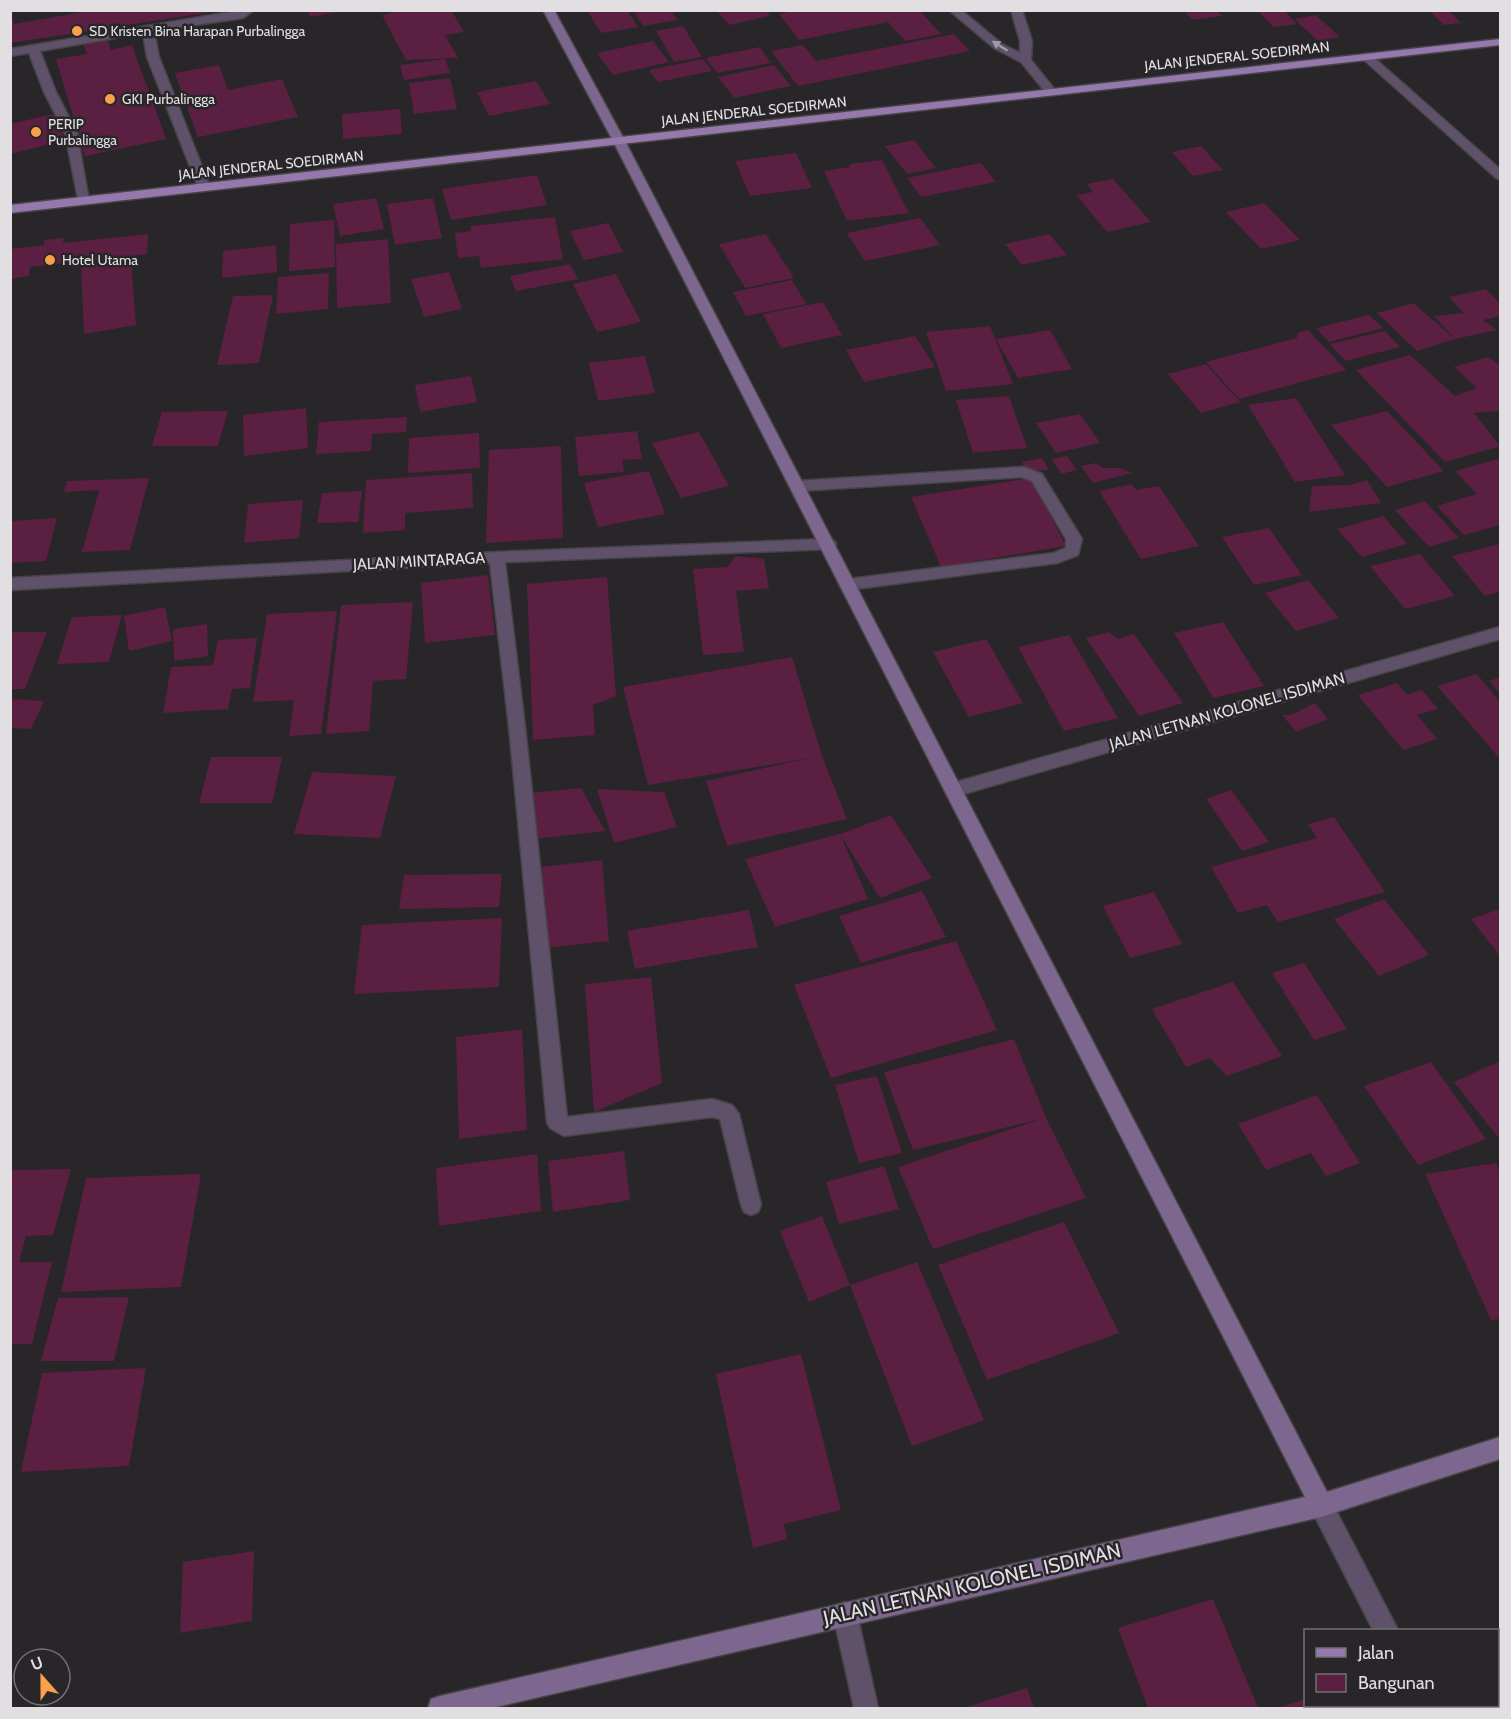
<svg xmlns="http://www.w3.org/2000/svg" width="1511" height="1719" font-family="Cabin,sans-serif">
  <rect width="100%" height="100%" fill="#292629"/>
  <path fill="#5b1f42" d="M 10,10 L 14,24 L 94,10 L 212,12 L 10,43 Z
    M 307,10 L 337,10 L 338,12 L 310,17 Z
    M 403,10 L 451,10 L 464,32 L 445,35 L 458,58 L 406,60 L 382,15 Z
    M 587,10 L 627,10 L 638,27 L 601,33 Z
    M 633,10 L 671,10 L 678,20 L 643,26 Z
    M 716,10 L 765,10 L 770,16 L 729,25 Z
    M 799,10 L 919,10 L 941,34 L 905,41 L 888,22 L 799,40 L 779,14 Z
    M 1184,10 L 1217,10 L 1222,16 L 1192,20 Z
    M 1257,10 L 1284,10 L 1297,24 L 1273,27 Z
    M 1428,10 L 1448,10 L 1461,23 L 1444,25 Z
    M 1316,15 L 1340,37 L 1318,41 L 1294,19 Z
    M 683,26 L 702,57 L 674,62 L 656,31 Z
    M 954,34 L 970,51 L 798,86 L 771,51 L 803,45 L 816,61 Z
    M 107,38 L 111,50 L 132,45 L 166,139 L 85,156 L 56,59 L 87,54 L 83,43 Z
    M 653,41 L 669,62 L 613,75 L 597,53 Z
    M 760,47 L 771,63 L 717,73 L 706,58 Z
    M 445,59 L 450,73 L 404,80 L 400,65 Z
    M 703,59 L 712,71 L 658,82 L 649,70 Z
    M 219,65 L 228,90 L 282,79 L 298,117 L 198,137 L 175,73 Z
    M 774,65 L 791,86 L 734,98 L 718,77 Z
    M 450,78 L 457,109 L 414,114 L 409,83 Z
    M 536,81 L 550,104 L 489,116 L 477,92 Z
    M 400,109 L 402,134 L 343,139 L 342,114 Z
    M 53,114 L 66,140 L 10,154 L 10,124 Z
    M 914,140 L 936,168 L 907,174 L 885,146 Z
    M 1201,146 L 1223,170 L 1193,176 L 1172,152 Z
    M 796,153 L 812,188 L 750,196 L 735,161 Z
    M 882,160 L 909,213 L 847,221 L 824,171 L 850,167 L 849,164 Z
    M 981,163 L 996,182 L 921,197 L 907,178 Z
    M 537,175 L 547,205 L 451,220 L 442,189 Z
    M 1113,179 L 1151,222 L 1107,232 L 1076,195 L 1093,192 L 1087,184 Z
    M 376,198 L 384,229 L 340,236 L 333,204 Z
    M 433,198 L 442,238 L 395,245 L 387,204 Z
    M 1264,203 L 1300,240 L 1261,249 L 1226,212 Z
    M 555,217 L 563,259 L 481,268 L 479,256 L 458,258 L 455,233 L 471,231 L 471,226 Z
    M 920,218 L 940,245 L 865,261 L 847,233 Z
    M 334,220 L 335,267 L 289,271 L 290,224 Z
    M 608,223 L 623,252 L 584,260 L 570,231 Z
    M 148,234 L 147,254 L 30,267 L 29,276 L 10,279 L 10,249 L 44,245 L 44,240 L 64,238 L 63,243 Z
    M 766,234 L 794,278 L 745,288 L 719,244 Z
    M 1049,234 L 1067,255 L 1022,265 L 1005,244 Z
    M 388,239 L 391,303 L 337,308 L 336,244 Z
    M 276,245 L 277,272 L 222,278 L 223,251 Z
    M 131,260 L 136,325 L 84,334 L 81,267 Z
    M 570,264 L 578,279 L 516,291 L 510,276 Z
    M 449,272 L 462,309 L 424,317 L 411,279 Z
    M 329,273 L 328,309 L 276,314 L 278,277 Z
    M 616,274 L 641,322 L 597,332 L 573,284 Z
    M 792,280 L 806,304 L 746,316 L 733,292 Z
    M 1486,289 L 1500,304 L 1500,316 L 1483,320 L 1497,330 L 1455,339 L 1434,316 L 1464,313 L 1449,297 Z
    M 273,295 L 259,363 L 217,365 L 233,296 Z
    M 823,302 L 842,335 L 781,348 L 763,314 Z
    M 1413,303 L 1455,339 L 1417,351 L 1377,313 Z
    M 1369,315 L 1383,328 L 1329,342 L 1316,328 Z
    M 990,326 L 1013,384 L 946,391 L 926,332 Z
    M 1050,330 L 1072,369 L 1018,378 L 996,339 Z
    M 1308,330 L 1346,370 L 1239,399 L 1206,362 L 1297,338 L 1297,333 Z
    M 1385,331 L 1400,347 L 1345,361 L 1330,344 Z
    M 915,336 L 935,367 L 864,382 L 846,350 Z
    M 1410,355 L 1455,396 L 1477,388 L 1454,367 L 1488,357 L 1500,365 L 1500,411 L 1474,413 L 1500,446 L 1445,462 L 1356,370 Z
    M 645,356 L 655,393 L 598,401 L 589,363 Z
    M 1206,364 L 1240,402 L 1201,413 L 1168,374 Z
    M 471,376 L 477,402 L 420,412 L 415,385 Z
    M 1009,396 L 1027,448 L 973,453 L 956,400 Z
    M 1296,398 L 1345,475 L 1295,482 L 1248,405 Z
    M 306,408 L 308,448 L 244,456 L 243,415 Z
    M 228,411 L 218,446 L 152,446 L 162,412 Z
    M 1387,411 L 1444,471 L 1387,487 L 1331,425 Z
    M 1080,414 L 1100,443 L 1056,453 L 1036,423 Z
    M 407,417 L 406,432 L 372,434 L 371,451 L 316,454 L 319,422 Z
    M 637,431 L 642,459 L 622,460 L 624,472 L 579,476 L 575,437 Z
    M 699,432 L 729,486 L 681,498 L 652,443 Z
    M 479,433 L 480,468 L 408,473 L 409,438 Z
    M 561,446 L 563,538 L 486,543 L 489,450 Z
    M 1067,456 L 1077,470 L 1061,474 L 1052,459 Z
    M 1042,458 L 1049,470 L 1027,471 L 1022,462 Z
    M 1498,459 L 1500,462 L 1500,525 L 1464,535 L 1437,506 L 1477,494 L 1455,471 Z
    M 1096,463 L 1103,468 L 1120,468 L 1132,473 L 1093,483 L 1081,466 Z
    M 649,471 L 665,514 L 598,527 L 584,483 Z
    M 472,473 L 473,508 L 405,513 L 405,530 L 363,533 L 366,480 Z
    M 149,478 L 130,550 L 82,552 L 99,490 L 64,492 L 67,481 Z
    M 1031,478 L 1066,546 L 941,567 L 911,497 Z
    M 1367,480 L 1381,503 L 1309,512 L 1312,486 L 1350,485 Z
    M 1132,484 L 1136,490 L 1159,486 L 1199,546 L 1141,559 L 1099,491 Z
    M 362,491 L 358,522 L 317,523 L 322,493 Z
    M 303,500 L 299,538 L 244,543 L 248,504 Z
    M 1425,501 L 1459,538 L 1429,547 L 1395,510 Z
    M 1383,516 L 1407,544 L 1362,557 L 1337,529 Z
    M 57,518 L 46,561 L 10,563 L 10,521 Z
    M 1269,528 L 1302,575 L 1254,585 L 1222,537 Z
    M 1500,544 L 1500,592 L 1485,596 L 1452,556 Z
    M 1420,554 L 1455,596 L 1405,609 L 1370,566 Z
    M 736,556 L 764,559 L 769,588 L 736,591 L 744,652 L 703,655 L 693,569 L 727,567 Z
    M 488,575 L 495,635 L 425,643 L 421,583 Z
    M 607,577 L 616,696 L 593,705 L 595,735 L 533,740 L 527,584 Z
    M 1308,580 L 1339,618 L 1296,631 L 1265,593 Z
    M 413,602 L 406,679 L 373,681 L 369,731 L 326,734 L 341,605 Z
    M 165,607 L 172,641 L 129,651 L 124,616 Z
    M 337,611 L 321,734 L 289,736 L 294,700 L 253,702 L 267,614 Z
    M 122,615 L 109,662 L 57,664 L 72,617 Z
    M 1223,622 L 1264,686 L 1213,698 L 1174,633 Z
    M 207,624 L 208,656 L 174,661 L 173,629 Z
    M 10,632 L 47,632 L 25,689 L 10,689 Z
    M 1109,632 L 1118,639 L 1134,634 L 1183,703 L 1139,716 L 1086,638 Z
    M 1069,635 L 1118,718 L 1064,731 L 1018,647 Z
    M 257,638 L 250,688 L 232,689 L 228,709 L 163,713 L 171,667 L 213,665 L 218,640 Z
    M 986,639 L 1023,703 L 969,717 L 933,652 Z
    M 792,657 L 822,756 L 847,819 L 727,846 L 706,781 L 810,758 L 648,785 L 623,687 Z
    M 1477,674 L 1500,702 L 1500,759 L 1437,686 Z
    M 1500,677 L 1500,694 L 1489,681 Z
    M 1397,683 L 1407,695 L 1422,690 L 1438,709 L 1417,715 L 1437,739 L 1403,750 L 1358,695 Z
    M 10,699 L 44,701 L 31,729 L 10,728 Z
    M 1315,703 L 1328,719 L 1296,732 L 1282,715 L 1291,715 Z
    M 211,757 L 282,757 L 272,803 L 199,803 Z
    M 312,772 L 396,776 L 380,838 L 294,834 Z
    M 581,788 L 605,831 L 534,839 L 531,793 Z
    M 597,789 L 664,792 L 677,827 L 614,843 Z
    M 1231,790 L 1269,842 L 1242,851 L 1206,799 Z
    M 891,815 L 932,878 L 880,898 L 840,834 Z
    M 1334,817 L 1385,892 L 1278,922 L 1267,905 L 1238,913 L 1211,867 L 1317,838 L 1308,824 Z
    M 840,834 L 868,899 L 775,927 L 745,859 Z
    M 602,860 L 609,941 L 546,948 L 541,867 Z
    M 502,874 L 499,907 L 399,909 L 404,875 Z
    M 922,891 L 946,937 L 861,963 L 839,916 Z
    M 1154,892 L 1182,944 L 1130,958 L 1103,906 Z
    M 1384,899 L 1429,955 L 1379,976 L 1334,919 Z
    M 1500,909 L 1500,956 L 1471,919 Z
    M 749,910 L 758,947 L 635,969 L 627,931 Z
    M 502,918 L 499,987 L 354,994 L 362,925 Z
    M 956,941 L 997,1030 L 831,1078 L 794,985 Z
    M 1304,963 L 1347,1029 L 1314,1040 L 1272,973 Z
    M 651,977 L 662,1083 L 594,1112 L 585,984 Z
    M 1233,982 L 1282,1056 L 1227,1076 L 1210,1058 L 1186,1067 L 1152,1009 Z
    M 522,1029 L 527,1130 L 459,1139 L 456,1037 Z
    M 1014,1039 L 1046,1118 L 1086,1198 L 933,1249 L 898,1167 L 1041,1119 L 913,1150 L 884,1072 Z
    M 1431,1062 L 1486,1139 L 1418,1165 L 1364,1086 Z
    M 1498,1062 L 1500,1065 L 1500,1136 L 1498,1137 L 1454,1082 Z
    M 877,1076 L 902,1153 L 859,1163 L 835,1085 Z
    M 1317,1095 L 1360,1163 L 1326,1176 L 1311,1153 L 1266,1170 L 1238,1124 Z
    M 624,1151 L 630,1200 L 553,1212 L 548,1161 Z
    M 537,1154 L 541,1211 L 439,1226 L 436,1168 Z
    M 1496,1163 L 1500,1173 L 1500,1319 L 1491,1320 L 1425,1174 Z
    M 884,1166 L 899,1209 L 839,1224 L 826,1182 Z
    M 71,1169 L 53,1235 L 26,1236 L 19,1262 L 52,1262 L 32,1344 L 10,1344 L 10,1170 Z
    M 201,1174 L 181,1287 L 61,1292 L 86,1178 Z
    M 822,1216 L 850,1285 L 809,1302 L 780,1231 Z
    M 1064,1222 L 1119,1333 L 987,1380 L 938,1265 Z
    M 917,1262 L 984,1420 L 912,1446 L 850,1285 Z
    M 129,1297 L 114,1361 L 41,1361 L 58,1298 Z
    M 801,1354 L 841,1510 L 784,1524 L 787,1539 L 753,1548 L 716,1374 Z
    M 146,1368 L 129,1466 L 21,1472 L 42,1373 Z
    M 254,1551 L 252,1621 L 180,1633 L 183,1562 Z
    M 1213,1599 L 1258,1708 L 1148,1708 L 1118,1628 Z
    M 1027,1688 L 1034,1708 L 964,1708 Z
    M 1306,1699 L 1306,1706 L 1378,1706 L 1379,1708 L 1277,1708 Z"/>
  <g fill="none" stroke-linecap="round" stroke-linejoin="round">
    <g stroke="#464446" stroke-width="3">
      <path id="lane" d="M 949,10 L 961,10 L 1002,44 L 1020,53 L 1020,41 L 1011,10 L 1022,10 L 1032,41 L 1031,60 L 1055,90 L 1055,94 L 1047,94 L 1021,62 L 994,48 Z
        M 1024,467 L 1042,474 L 1082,539 L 1078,555 L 1057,563 L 847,590 L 841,588 L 839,584 L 841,580 L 1054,553 L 1066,548 L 1066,539 L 1032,481 L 1022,477 L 797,491 L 790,486 L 797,481 Z"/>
    </g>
    <g stroke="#464446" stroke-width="3">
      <path id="street" d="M 242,10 L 254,10 L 243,18 L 154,31 L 159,57 L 210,187 L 204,191 L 198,187 L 147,57 L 143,33 L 40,51 L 56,92 L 77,133 L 89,201 L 87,204 L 79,204 L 65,133 L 44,92 L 29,53 L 10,56 L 10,49 Z
        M 1367,54 L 1371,55 L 1500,169 L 1500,179 L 1496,178 L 1363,59 L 1363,55 Z
        M 828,539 L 833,540 L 836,544 L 833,548 L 828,549 L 505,562 L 525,727 L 567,1117 L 712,1099 L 732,1105 L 739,1114 L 761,1205 L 758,1212 L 751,1215 L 744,1212 L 741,1205 L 720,1119 L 712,1117 L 564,1136 L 550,1128 L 547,1122 L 509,727 L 490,563 L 10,590 L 10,578 L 497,552 Z
        M 1500,627 L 1500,639 L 953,797 L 947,795 L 944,790 L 947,785 L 953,783 Z
        M 1321,1493 L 1329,1497 L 1398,1630 L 1373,1630 L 1309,1505 L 1313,1497 Z
        M 845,1602 L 854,1605 L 857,1614 L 878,1708 L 854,1708 L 833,1614 L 836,1605 Z
        M 1412,1706 L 1436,1706 L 1437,1708 L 1413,1708 Z"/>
    </g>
    <g stroke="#464446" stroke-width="3">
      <path id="secondary" d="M 543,10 L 554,10 L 625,141 L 1327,1492 L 1500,1437 L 1500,1459 L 1321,1517 L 492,1708 L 428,1708 L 431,1699 L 440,1696 L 1305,1497 L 613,141 Z"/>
    </g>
    <g stroke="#464446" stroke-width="3">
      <path id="primary" d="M 1500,39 L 1500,45 L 10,213 L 10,205 Z"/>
    </g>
    <use href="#lane" fill="#5f516a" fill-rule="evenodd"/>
    <use href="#street" fill="#5f516a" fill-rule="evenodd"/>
    <use href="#secondary" fill="#7d678f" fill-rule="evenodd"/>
    <use href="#primary" fill="#9578ac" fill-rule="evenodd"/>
  </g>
  <defs><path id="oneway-solid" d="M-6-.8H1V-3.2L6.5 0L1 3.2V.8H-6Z" transform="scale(1.5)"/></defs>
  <use fill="#a098a6" href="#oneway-solid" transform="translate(1000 46) rotate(-148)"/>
  <g fill="#f8a14a" stroke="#292629" stroke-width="2">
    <circle cx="77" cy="31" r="6"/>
    <circle cx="110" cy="99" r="6"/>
    <circle cx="36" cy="132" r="6"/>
    <circle cx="50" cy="260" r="6"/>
  </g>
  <g text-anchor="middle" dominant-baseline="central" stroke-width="5" stroke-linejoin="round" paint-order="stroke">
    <g font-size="14" fill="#e1dfe1" stroke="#292629" text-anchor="start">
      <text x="89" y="31">SD Kristen Bina Harapan Purbalingga</text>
      <text x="122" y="99">GKI Purbalingga</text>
      <text x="48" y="124">PERIP<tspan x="48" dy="16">Purbalingga</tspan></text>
      <text x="62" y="260">Hotel Utama</text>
    </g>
    <g font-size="14" fill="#e1dfe1" stroke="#292629">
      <text transform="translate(1237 56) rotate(-6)">JALAN JENDERAL SOEDIRMAN</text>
      <text transform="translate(754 111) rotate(-6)">JALAN JENDERAL SOEDIRMAN</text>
      <text transform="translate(271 165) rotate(-6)">JALAN JENDERAL SOEDIRMAN</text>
    </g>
    <g font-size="16" fill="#e1dfe1" stroke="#292629">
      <text transform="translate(419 561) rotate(-3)">JALAN MINTARAGA</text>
      <text transform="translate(1227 711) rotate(-16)">JALAN LETNAN KOLONEL ISDIMAN</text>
    </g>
    <g font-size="20" fill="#e1dfe1" stroke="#292629">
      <text transform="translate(972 1584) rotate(-13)">JALAN LETNAN KOLONEL ISDIMAN</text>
    </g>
  </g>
  <rect width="1511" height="1719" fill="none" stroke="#e1dfe1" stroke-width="24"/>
  <rect x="1304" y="1629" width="195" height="78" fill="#292629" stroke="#737073" stroke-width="1.5"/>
  <rect x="1316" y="1648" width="30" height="9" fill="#9578ac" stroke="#737073" stroke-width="1.5"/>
  <text x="1358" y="1659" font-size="18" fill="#e1dfe1">Jalan</text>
  <rect x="1316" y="1674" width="30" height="18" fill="#5b1f42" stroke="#737073" stroke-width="1.5"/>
  <text x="1358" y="1689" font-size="18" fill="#e1dfe1">Bangunan</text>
  <g transform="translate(42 1677) rotate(339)"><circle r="28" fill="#292629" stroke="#737073" stroke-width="1.5"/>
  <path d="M0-4.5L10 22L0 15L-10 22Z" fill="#f8a14a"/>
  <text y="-9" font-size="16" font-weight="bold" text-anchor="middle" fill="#e1dfe1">U</text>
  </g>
</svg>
